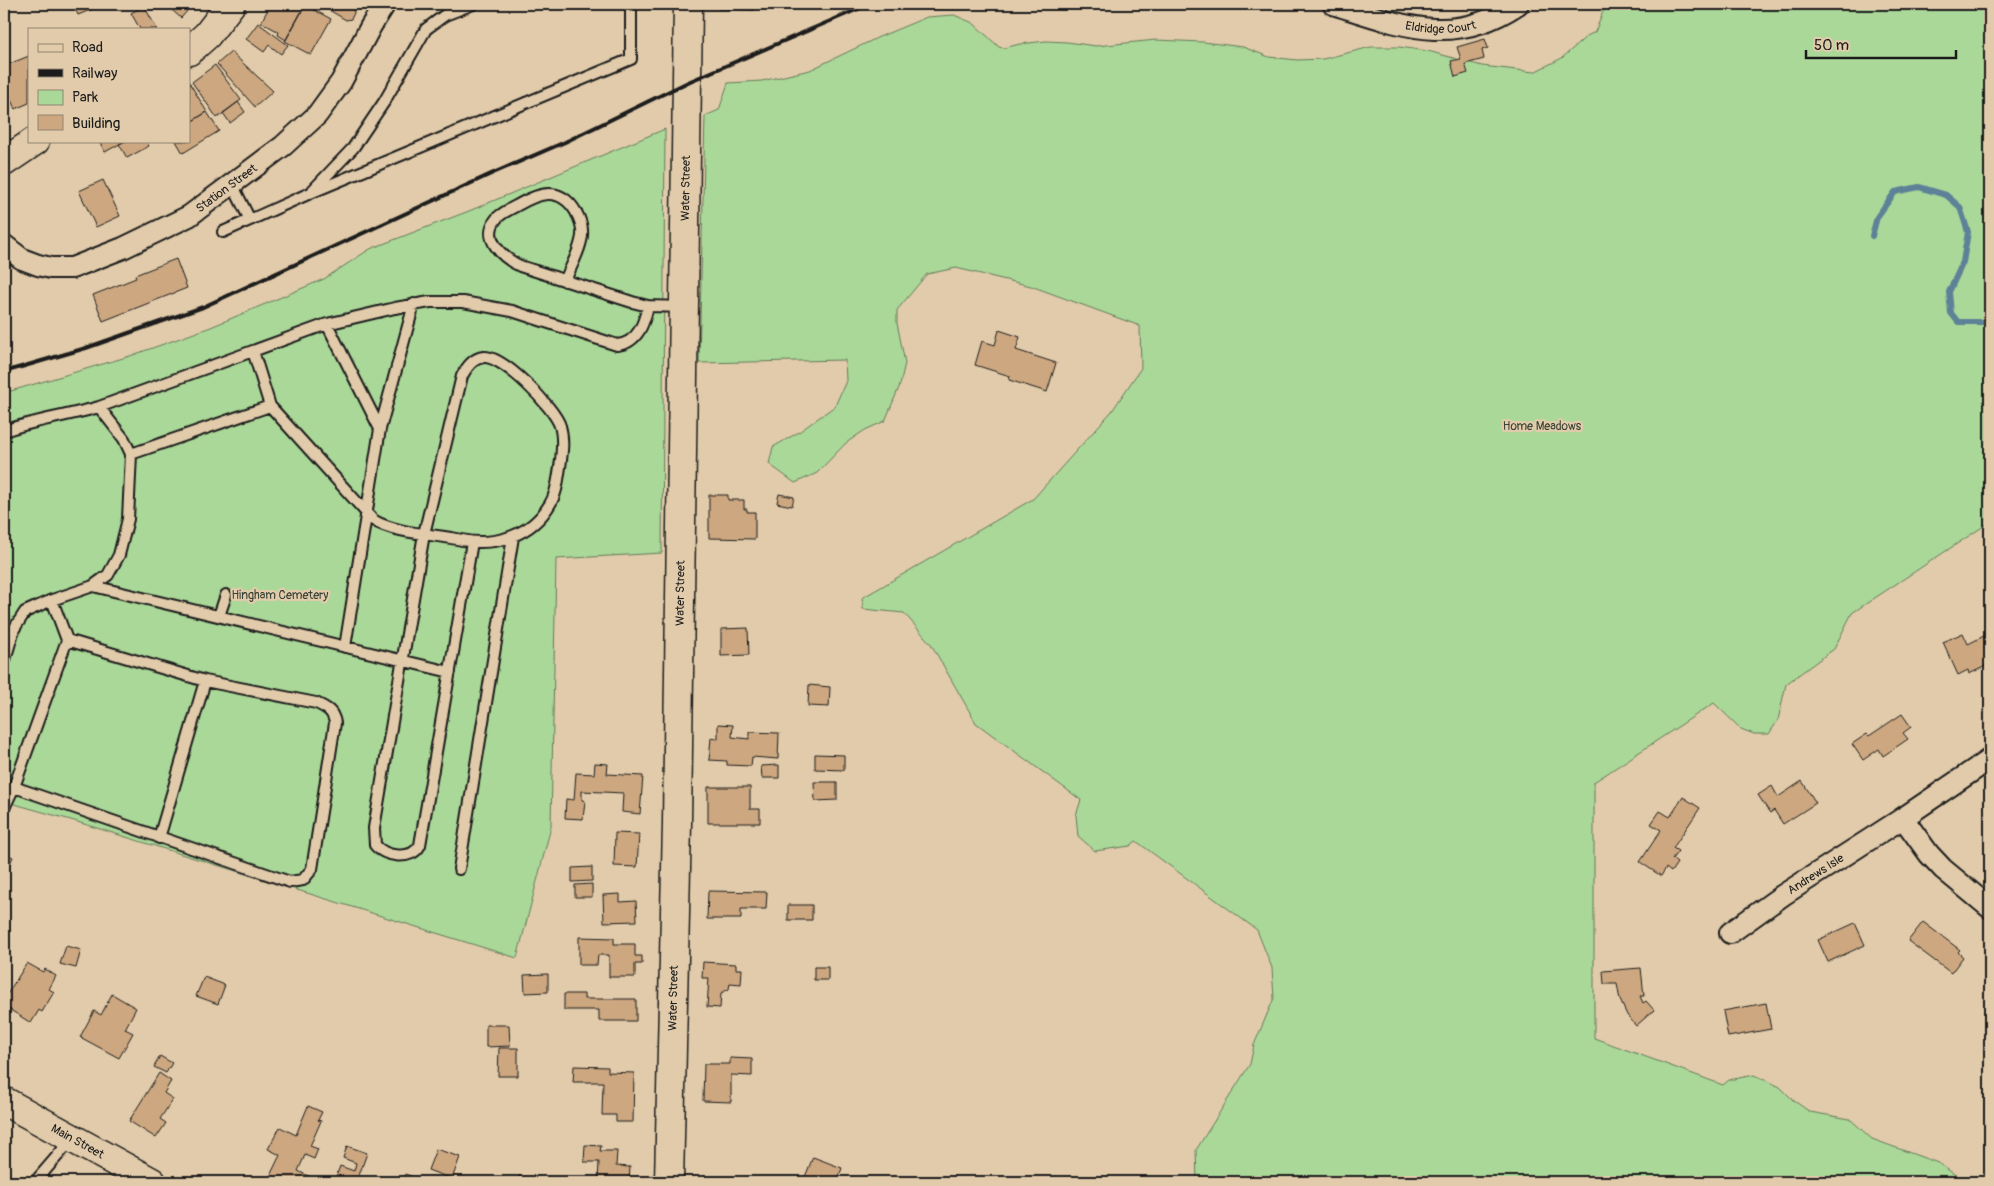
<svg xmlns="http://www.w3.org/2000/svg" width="1994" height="1186" font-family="Pangolin,sans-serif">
  <rect width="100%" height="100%" fill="#e1cbaa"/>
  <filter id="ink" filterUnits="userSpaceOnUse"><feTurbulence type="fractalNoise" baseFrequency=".02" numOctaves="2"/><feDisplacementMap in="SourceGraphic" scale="10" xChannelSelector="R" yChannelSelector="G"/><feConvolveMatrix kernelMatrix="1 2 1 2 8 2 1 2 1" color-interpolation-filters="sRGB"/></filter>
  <g filter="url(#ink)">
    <path fill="#aad898" stroke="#637a5a" d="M 1606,4 L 1644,4 L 1656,7 L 1661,4 L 1990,4 L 1990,522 L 1852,613 L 1834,649 L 1786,684 L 1778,720 L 1769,734 L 1754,734 L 1741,729 L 1714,703 L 1594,782 L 1594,1038 L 1723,1085 L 1729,1080 L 1754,1075 L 1780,1087 L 1793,1100 L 1810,1112 L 1850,1119 L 1872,1139 L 1938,1163 L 1966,1182 L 1197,1182 L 1196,1150 L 1250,1064 L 1254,1045 L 1274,998 L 1272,968 L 1257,930 L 1136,841 L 1130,846 L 1095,851 L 1078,836 L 1076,815 L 1081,800 L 976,723 L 931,644 L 904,613 L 863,609 L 862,598 L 1033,499 L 1112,411 L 1141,368 L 1140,326 L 1031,286 L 956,268 L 927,274 L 897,310 L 897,323 L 905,363 L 900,385 L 885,421 L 865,430 L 846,443 L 817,473 L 795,483 L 769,464 L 773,447 L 799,432 L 835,406 L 846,381 L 845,360 L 699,363 L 705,116 L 719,110 L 728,83 L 762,81 L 810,70 L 879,37 L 927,17 L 954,15 L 973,23 L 999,47 L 1004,48 L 1020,44 L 1046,41 L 1067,42 L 1096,46 L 1156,40 L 1203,42 L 1243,47 L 1269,57 L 1297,60 L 1323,59 L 1371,47 L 1399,47 L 1428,51 L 1482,66 L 1534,72 L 1562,58 L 1587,36 L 1595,32 Z
      M 665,129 L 662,553 L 556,559 L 551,827 L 517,958 L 71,820 L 4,801 L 4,393 L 130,356 L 211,327 L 324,279 L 370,249 L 469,211 Z"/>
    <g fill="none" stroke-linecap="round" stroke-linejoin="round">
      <path stroke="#5d8297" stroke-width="6" d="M 1872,236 L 1877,217 L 1895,192 L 1919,187 L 1946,195 L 1960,207 L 1968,232 L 1963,262 L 1949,292 L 1951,313 L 1958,322 L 1984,322 L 1990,318"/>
    </g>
    <path fill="#cca780" stroke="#1c1c1c" d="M 73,4 L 105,4 L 78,15 Z
      M 165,4 L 193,4 L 181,18 Z
      M 271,4 L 286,4 L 295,9 L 298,4 L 305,6 L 286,40 L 278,35 L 279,32 L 261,22 Z
      M 326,4 L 347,4 L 353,8 L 354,13 L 351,19 L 346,20 L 324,7 Z
      M 718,4 L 755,4 L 755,10 L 718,9 Z
      M 305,5 L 331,19 L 311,55 L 285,41 Z
      M 144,6 L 157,29 L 140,29 L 131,13 Z
      M 258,23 L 288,45 L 281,54 L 269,45 L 264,52 L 246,39 Z
      M 1485,39 L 1488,48 L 1482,50 L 1484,59 L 1465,64 L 1468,73 L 1455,77 L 1451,61 L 1461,59 L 1457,47 Z
      M 231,52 L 273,91 L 255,107 L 217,64 Z
      M 29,56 L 29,103 L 15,109 L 4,84 L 4,66 Z
      M 215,65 L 241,100 L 217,118 L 192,82 Z
      M 189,82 L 207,112 L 189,123 Z
      M 238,102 L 245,112 L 230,123 L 223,113 Z
      M 207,112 L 219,131 L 183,153 L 176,141 L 189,141 L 189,123 Z
      M 99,141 L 125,141 L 105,152 Z
      M 125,141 L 146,141 L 149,146 L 127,158 L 119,144 Z
      M 103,180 L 120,216 L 96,227 L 79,191 Z
      M 176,259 L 187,288 L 103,321 L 93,295 L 136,278 L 135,275 Z
      M 999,330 L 1020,337 L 1016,350 L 1056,363 L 1047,392 L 1009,380 L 1010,376 L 975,365 L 982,341 L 995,345 Z
      M 779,494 L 794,497 L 792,506 L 777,503 Z
      M 709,495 L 728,495 L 728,500 L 744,500 L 744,509 L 747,509 L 747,512 L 755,512 L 755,539 L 709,538 Z
      M 748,628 L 749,655 L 721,656 L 721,629 Z
      M 1963,633 L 1968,644 L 1984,636 L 1990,649 L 1990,664 L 1969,674 L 1968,670 L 1958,675 L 1943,642 Z
      M 809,685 L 830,687 L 829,707 L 808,706 Z
      M 1902,714 L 1911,727 L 1903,733 L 1908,739 L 1883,756 L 1879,749 L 1863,760 L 1852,744 L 1867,734 L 1869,736 Z
      M 718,724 L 733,725 L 732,737 L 749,739 L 749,732 L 779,733 L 778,759 L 752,757 L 751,766 L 727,765 L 727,761 L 709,760 L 711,738 L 718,739 Z
      M 815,754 L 844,755 L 844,770 L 815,769 Z
      M 595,763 L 608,764 L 607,774 L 643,776 L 640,814 L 622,812 L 623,793 L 582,791 L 582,800 L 585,801 L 583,819 L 565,818 L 566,799 L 574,800 L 576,773 L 594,774 Z
      M 779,765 L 779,778 L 762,778 L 761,766 Z
      M 1802,781 L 1816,803 L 1783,824 L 1774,810 L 1770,813 L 1758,795 L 1772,786 L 1778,797 Z
      M 814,782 L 837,782 L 837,800 L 815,801 Z
      M 708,787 L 750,787 L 750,809 L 760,809 L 760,823 L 708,823 Z
      M 1683,797 L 1700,808 L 1673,848 L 1678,851 L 1672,859 L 1677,863 L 1671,872 L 1666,868 L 1661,876 L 1640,862 L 1661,830 L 1651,824 L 1660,811 L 1670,817 Z
      M 615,833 L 639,834 L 637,867 L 614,866 Z
      M 4,853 L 13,857 L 6,872 L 4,871 Z
      M 592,867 L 592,881 L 572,882 L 572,868 Z
      M 592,884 L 592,897 L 575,897 L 575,885 Z
      M 708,891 L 767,892 L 766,909 L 741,909 L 741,919 L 707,919 Z
      M 620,894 L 620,902 L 636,901 L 637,921 L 604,922 L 603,895 Z
      M 788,905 L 812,905 L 812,920 L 788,920 Z
      M 1923,922 L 1960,950 L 1958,952 L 1963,957 L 1951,973 L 1908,941 Z
      M 1855,923 L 1865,945 L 1828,962 L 1818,940 Z
      M 579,937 L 614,938 L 614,944 L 635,944 L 635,956 L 642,956 L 642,964 L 635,964 L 635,977 L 609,977 L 609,955 L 598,955 L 597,965 L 579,965 Z
      M 66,946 L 81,950 L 76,968 L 60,964 Z
      M 703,962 L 736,964 L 736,969 L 742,969 L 741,984 L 730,983 L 729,989 L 721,993 L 720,1008 L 707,1007 L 709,978 L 702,978 Z
      M 27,963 L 43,972 L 45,969 L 56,976 L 49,989 L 54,992 L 42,1012 L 39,1010 L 31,1023 L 4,1006 L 4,995 L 6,996 Z
      M 814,967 L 828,967 L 828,980 L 814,980 Z
      M 1641,968 L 1644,996 L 1640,996 L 1643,1003 L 1646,1001 L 1654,1010 L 1636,1026 L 1627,1015 L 1620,1000 L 1617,984 L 1604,984 L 1603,971 Z
      M 548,974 L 548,992 L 525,993 L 524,975 Z
      M 204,977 L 225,985 L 218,1004 L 196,996 Z
      M 112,994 L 136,1008 L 125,1029 L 133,1033 L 119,1058 L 80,1037 L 94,1011 L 101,1015 Z
      M 564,994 L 584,994 L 584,999 L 636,999 L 636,1021 L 599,1021 L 599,1010 L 564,1010 Z
      M 1766,1003 L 1771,1029 L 1728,1037 L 1723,1011 Z
      M 486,1025 L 509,1025 L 510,1046 L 486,1047 Z
      M 499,1048 L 518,1048 L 518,1076 L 498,1076 Z
      M 160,1056 L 172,1063 L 166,1073 L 154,1067 Z
      M 730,1058 L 752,1059 L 752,1076 L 731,1075 L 731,1102 L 703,1101 L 704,1064 L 730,1064 Z
      M 574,1066 L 608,1067 L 608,1072 L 634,1073 L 633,1122 L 616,1122 L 616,1115 L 602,1115 L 603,1082 L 573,1082 Z
      M 159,1073 L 171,1081 L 164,1093 L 173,1099 L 160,1119 L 166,1123 L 156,1138 L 129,1121 Z
      M 308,1106 L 322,1112 L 318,1120 L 321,1121 L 310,1146 L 318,1149 L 314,1159 L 305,1155 L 298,1171 L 317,1180 L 316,1182 L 267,1182 L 280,1155 L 268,1149 L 280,1127 L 296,1135 Z
      M 585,1145 L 601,1146 L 600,1151 L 617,1151 L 616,1166 L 630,1167 L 629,1182 L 598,1182 L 599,1162 L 584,1162 Z
      M 347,1146 L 367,1153 L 357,1181 L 361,1182 L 334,1182 L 340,1166 L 354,1171 L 356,1163 L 343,1158 Z
      M 436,1149 L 460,1157 L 452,1179 L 428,1170 Z
      M 813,1157 L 842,1168 L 837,1182 L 803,1182 Z
      M 405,1174 L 428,1182 L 402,1182 Z
      M 519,1176 L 537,1182 L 517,1182 Z"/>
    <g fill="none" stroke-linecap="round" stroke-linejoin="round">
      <g stroke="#1c1c1c" stroke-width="14">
        <path id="service" d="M 232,184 L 250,220
          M 313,190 L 353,148 L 384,102 L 426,29 L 445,15 L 473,4
          M 223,232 L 308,194 L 631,59 L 631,4
          M 565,281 C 570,268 578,255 581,241 C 584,231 581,221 576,212 C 560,185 538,193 516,206 C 510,209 502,213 497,218 C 480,238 503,258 520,266 L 632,302 L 648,306 L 683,307
          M 327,324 L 380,429
          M 253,351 L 270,406 L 373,520 C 396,534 435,534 462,540 C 496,547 532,535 550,504 C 557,493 558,479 560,467 C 562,454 564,439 560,426 C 555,408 502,355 484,357 C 473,358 467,367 462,376 L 424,534 L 374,828 L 375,845 C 385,857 412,861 420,845 L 472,542
          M 4,431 C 34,420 68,416 99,407 L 327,324 L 395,308 L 430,302 L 463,302 L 512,311 L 617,345 C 638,343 644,323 648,306
          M 131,454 L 270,406
          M 93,586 L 450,672
          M 219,616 L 226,595
          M 345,647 L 380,429 L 414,304
          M 4,663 L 14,629 L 25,612 L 52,600 L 93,586 L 108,575 L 119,555 L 128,519 L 131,454 L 124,439 L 99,407
          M 14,787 L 290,882 L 303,880 L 312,869 L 335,723 C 333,711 327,708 316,703 L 205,681 L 67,640 L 52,600
          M 4,808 L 14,787 L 67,640
          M 159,838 L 205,681
          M 459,869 L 513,537
          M 35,1182 L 72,1139"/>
      </g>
      <g stroke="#1c1c1c" stroke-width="24">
        <g id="minor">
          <path id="s1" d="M 1333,4 C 1400,25 1453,48 1518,4"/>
          <path id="s2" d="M 4,245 L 22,259 L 38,265 L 51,268 L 72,268 L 123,248 L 189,216 L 283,146 L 317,115 L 341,82 L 371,26 L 385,4"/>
          <path d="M 1903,818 L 1929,854 L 1943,869 L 1990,908"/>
          <path id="s3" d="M 1730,933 L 1783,895 L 1903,818 L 1990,759"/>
        </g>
      </g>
      <g stroke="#1c1c1c" stroke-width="31">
        <g id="secondary">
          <path d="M 189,51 L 207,35 L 231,4"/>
          <path d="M 4,162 L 35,141"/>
          <path id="s4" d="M 4,1101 L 152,1182"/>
          <path id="s5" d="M 669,1182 L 677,823 L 688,4"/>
        </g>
      </g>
      <use href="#service" stroke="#e1cbaa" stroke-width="10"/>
      <use href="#minor" stroke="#e1cbaa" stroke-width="20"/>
      <use href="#secondary" stroke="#e1cbaa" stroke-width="28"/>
      <path stroke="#1c1c1c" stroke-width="4" d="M 4,372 L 86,348 L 203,307 L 491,174 L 565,142 L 688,82 L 870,4"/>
    </g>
  </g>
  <g text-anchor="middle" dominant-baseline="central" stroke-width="4.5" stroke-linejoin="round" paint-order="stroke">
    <g font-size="12" fill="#1c1c1c" stroke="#e1cbaa">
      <text stroke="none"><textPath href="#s1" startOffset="111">Eldridge Court</textPath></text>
      <text stroke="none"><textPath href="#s5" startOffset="994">Water Street</textPath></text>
      <text stroke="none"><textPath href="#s2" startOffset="249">Station Street</textPath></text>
      <text stroke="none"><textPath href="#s5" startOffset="589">Water Street</textPath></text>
      <text stroke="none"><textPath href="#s3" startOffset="104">Andrews Isle</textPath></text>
      <text stroke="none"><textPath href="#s5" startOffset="184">Water Street</textPath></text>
      <text stroke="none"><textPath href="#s4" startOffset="84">Main Street</textPath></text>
    </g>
    <g font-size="12" fill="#384235" stroke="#e1cbaa">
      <text x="1542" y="426">Home Meadows</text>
      <text x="280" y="595">Hingham Cemetery</text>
    </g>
  </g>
  <rect width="1994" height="1186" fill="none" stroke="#e1cbaa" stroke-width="20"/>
  <rect x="10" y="10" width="1974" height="1166" fill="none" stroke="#1c1c1c" stroke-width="2" filter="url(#ink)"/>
  <rect x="28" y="28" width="162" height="115" fill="#e1cbaa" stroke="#928571"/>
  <rect x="38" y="44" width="25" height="8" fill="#e1cbaa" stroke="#928571"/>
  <text x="72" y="52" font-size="15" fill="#1c1c1c">Road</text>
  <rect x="38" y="69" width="25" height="8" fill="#1c1c1c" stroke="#928571"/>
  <text x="72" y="78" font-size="15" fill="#1c1c1c">Railway</text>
  <rect x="38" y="90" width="25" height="15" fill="#aad898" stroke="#928571"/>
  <text x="72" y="102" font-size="15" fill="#1c1c1c">Park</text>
  <rect x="38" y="115" width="25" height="15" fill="#cca780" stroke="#928571"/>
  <text x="72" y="128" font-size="15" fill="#1c1c1c">Building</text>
  <path d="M1806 50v8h150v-8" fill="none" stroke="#1c1c1c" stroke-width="2.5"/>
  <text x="1814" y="50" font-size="15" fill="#1c1c1c" stroke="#e1cbaa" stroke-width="4" paint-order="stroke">50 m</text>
</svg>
